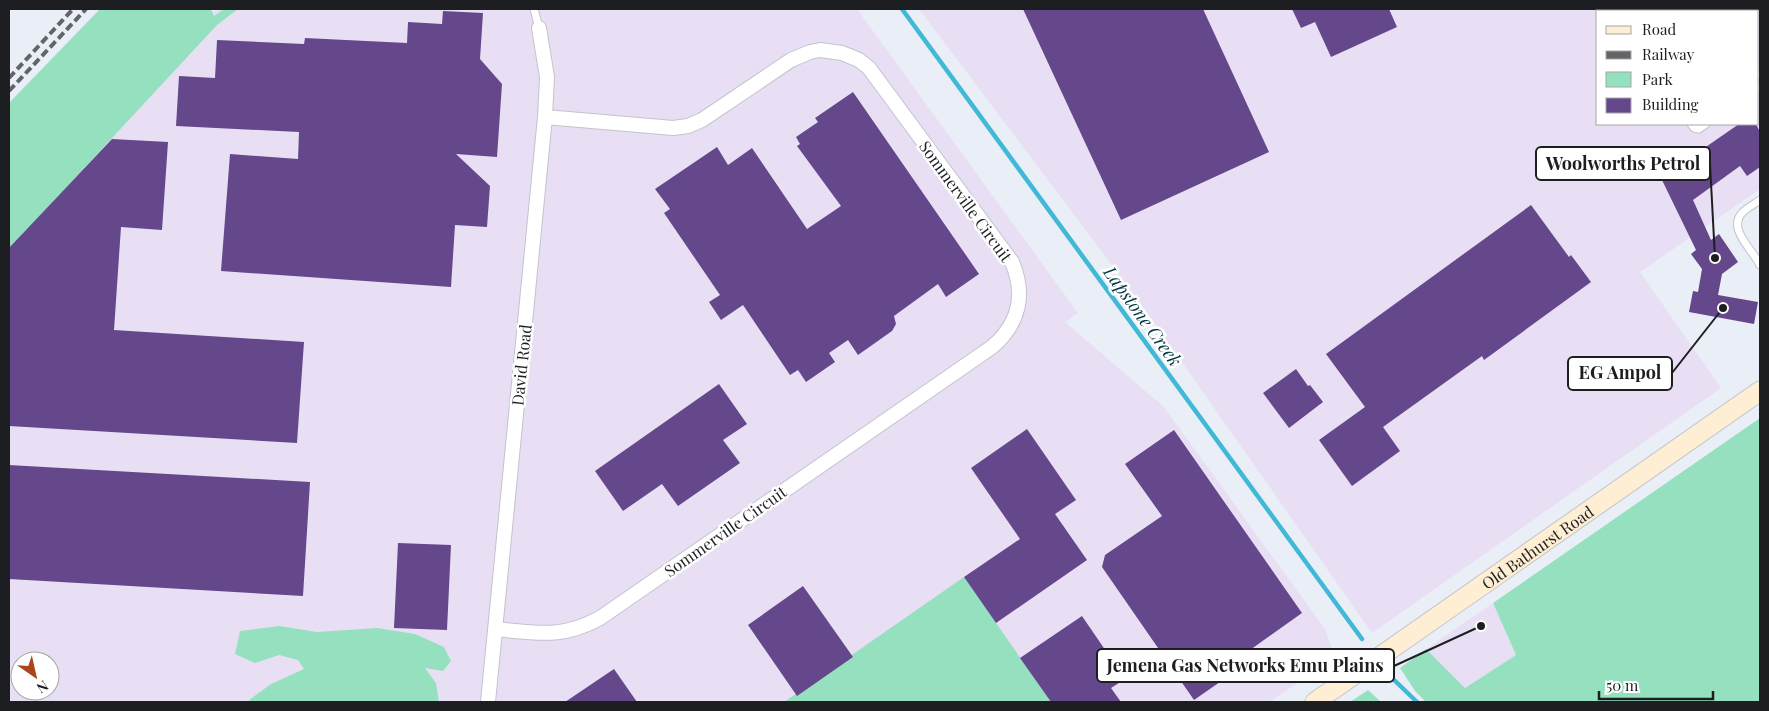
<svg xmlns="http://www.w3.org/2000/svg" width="1769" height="711" font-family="'Playfair Display',serif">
  <rect width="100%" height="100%" fill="#eaeef6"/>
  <path fill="#e9dff4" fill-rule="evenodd" d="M 222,9 L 857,9 L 1078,313 L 1065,322 L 1164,407 L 1325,629 L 1335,657 L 1270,702 L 9,702 L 9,219 L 199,15 ZM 20,661 L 50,661 L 50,691 L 20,691 Z
    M 919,9 L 1760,9 L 1760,189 L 1640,272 L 1721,388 L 1372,633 L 1139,301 ZM 1598,11 L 1758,11 L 1758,124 L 1598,124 Z
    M 1493,603 L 1516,655 L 1465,688 L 1426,649 Z"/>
  <path fill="#95e1bf" d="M 100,9 L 211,9 L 214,16 L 224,9 L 238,9 L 217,25 L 9,249 L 9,103 Z
    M 1760,418 L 1760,702 L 1426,702 L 1415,691 L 1400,668 L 1426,649 L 1465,688 L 1516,655 L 1493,603 Z
    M 964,577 L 1051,702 L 784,702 Z
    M 279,626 L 317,632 L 377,628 L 415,634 L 444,647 L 451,661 L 443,671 L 425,668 L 436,683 L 439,702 L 251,702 L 249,700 L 271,684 L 304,669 L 298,660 L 279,655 L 255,663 L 235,654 L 240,631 Z
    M 1368,690 L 1381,702 L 1350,702 Z"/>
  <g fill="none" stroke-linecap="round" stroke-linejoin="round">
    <path stroke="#40b9d6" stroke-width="4.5" d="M 902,9 L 1362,639
      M 1391,677 L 1417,702"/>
  </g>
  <path fill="#65478c" d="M 1023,9 L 1203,9 L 1269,152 L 1121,220 Z
    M 1292,9 L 1389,9 L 1397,27 L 1331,57 L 1315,22 L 1301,28 Z
    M 443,11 L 483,13 L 480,59 L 502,84 L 497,157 L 456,154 L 490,186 L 487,227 L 455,225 L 451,287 L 221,271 L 230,154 L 298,159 L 299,132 L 176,126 L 179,76 L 215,78 L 217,40 L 304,44 L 305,38 L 407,43 L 408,22 L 442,24 Z
    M 853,92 L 979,274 L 946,297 L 938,284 L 894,316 L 896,324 L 892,331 L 858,355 L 848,340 L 829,353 L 835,362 L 806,382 L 798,370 L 790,375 L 743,305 L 721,320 L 709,302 L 720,295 L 664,213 L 670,209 L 655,189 L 717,147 L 728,165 L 752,148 L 807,229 L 841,206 L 797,146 L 800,144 L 796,137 L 818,122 L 815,118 Z
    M 1739,124 L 1756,124 L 1760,132 L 1760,167 L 1747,176 L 1740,166 L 1693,200 L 1711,240 L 1719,234 L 1738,262 L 1722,274 L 1718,295 L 1758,302 L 1754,324 L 1689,312 L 1693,291 L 1698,292 L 1702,269 L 1691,254 L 1696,250 L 1661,178 Z
    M 112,139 L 168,142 L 162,230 L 121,227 L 114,330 L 304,342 L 297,443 L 9,426 L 9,248 Z
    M 1531,205 L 1569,257 L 1571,255 L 1591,282 L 1484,360 L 1482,356 L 1383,427 L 1400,451 L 1352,486 L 1319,440 L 1365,407 L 1326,354 Z
    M 1296,369 L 1308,386 L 1310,385 L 1323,402 L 1289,428 L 1263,393 Z
    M 719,384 L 747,424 L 723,440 L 740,463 L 678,506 L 662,484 L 623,511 L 595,471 Z
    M 1027,429 L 1076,500 L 1055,514 L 1087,560 L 996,623 L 964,577 L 1020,539 L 971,468 Z
    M 1174,430 L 1302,613 L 1250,650 L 1256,657 L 1194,700 L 1102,567 L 1105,555 L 1162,516 L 1125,464 Z
    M 9,465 L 310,482 L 303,596 L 9,579 Z
    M 398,543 L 451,545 L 447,630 L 394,628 Z
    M 803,586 L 853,657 L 797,696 L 748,625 Z
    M 1082,616 L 1125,679 L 1111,688 L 1121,702 L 1051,702 L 1020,658 Z
    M 614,669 L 637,702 L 565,702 Z"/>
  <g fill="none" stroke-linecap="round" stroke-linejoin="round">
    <g stroke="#c0c4cc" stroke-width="9">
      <path id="lane" d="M 534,9 L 539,28
        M 1758,74 L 1760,75
        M 1758,88 L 1760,87
        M 1691,124 L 1694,128 L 1699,129 L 1706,124
        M 1760,200 C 1755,204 1748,207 1743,212 C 1726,228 1753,250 1760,265"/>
    </g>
    <g stroke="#c0c4cc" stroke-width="16">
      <path id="street" d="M 496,629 C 537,633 562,639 600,618 L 992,347 C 1019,324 1026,295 1012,262 L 869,68 L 859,60 L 842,53 L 820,50 L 810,52 L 791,60 L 702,120 L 688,126 L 673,128 L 545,117
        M 488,702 L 545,117 L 547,77 L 539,28"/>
    </g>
    <g stroke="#c0c4cc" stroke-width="21">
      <g id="secondary">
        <path id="s1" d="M 1315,702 L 1760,391"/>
      </g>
    </g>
    <use href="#lane" stroke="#fff" stroke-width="7"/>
    <use href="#street" stroke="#fff" stroke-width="14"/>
    <use href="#secondary" stroke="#feeed3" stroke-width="19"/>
    <path stroke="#626468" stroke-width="4" stroke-dasharray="8 4" stroke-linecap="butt" d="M 9,78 L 73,9
      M 9,91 L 86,9"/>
  </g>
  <g text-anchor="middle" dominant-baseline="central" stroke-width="5" stroke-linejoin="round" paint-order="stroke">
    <g font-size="16" fill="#1d1e21" stroke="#fff">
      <text transform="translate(966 201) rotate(54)">Sommerville Circuit</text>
      <text transform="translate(521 365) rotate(-84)">David Road</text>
      <text transform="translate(725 531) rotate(-35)">Sommerville Circuit</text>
      <text stroke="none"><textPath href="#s1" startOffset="271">Old Bathurst Road</textPath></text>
    </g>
    <g font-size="18" font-style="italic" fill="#003743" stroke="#fff">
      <text transform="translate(1143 316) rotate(54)">Lapstone Creek</text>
    </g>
  </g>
  <path fill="none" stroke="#1d1e21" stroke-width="2" d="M1715 258L1710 164M1723 308L1672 373M1481 626L1394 666"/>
  <g fill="#1d1e21" stroke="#fff" stroke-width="2">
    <circle cx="1715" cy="258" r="5"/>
    <circle cx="1723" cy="308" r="5"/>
    <circle cx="1481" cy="626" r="5"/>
  </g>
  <g fill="#fff" stroke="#1d1e21" stroke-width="2">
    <rect x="1536" y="147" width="174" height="33" rx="5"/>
    <rect x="1568" y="357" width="104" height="33" rx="5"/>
    <rect x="1097" y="649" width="297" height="33" rx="5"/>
  </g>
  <g font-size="18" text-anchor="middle" font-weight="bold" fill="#1d1e21">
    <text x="1623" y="170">Woolworths Petrol</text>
    <text x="1620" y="379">EG Ampol</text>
    <text x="1245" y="672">Jemena Gas Networks Emu Plains</text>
  </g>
  <rect width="1769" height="711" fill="none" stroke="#1d1e21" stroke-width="20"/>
  <rect x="1596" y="10" width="162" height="115" fill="#ffffff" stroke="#a5a5a6"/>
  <rect x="1606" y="26" width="25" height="8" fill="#feeed3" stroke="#a5a5a6"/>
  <text x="1642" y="35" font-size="15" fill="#1d1e21">Road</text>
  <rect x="1606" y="51" width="25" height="8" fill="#626468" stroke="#a5a5a6"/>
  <text x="1642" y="60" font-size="15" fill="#1d1e21">Railway</text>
  <rect x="1606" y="72" width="25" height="15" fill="#95e1bf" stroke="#a5a5a6"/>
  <text x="1642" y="85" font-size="15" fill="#1d1e21">Park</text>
  <rect x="1606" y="98" width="25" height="15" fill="#65478c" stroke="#a5a5a6"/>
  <text x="1642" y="110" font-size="15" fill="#1d1e21">Building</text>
  <g transform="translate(35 676) rotate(146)"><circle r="24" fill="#ffffff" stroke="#a5a5a6"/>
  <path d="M0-4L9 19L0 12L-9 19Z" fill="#ab451b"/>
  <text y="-8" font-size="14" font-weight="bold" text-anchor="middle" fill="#1d1e21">N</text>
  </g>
  <path d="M1599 691v8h114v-8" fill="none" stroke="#1d1e21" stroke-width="2.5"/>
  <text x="1606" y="691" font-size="15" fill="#1d1e21" stroke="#ffffff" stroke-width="4" paint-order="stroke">50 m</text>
</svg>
